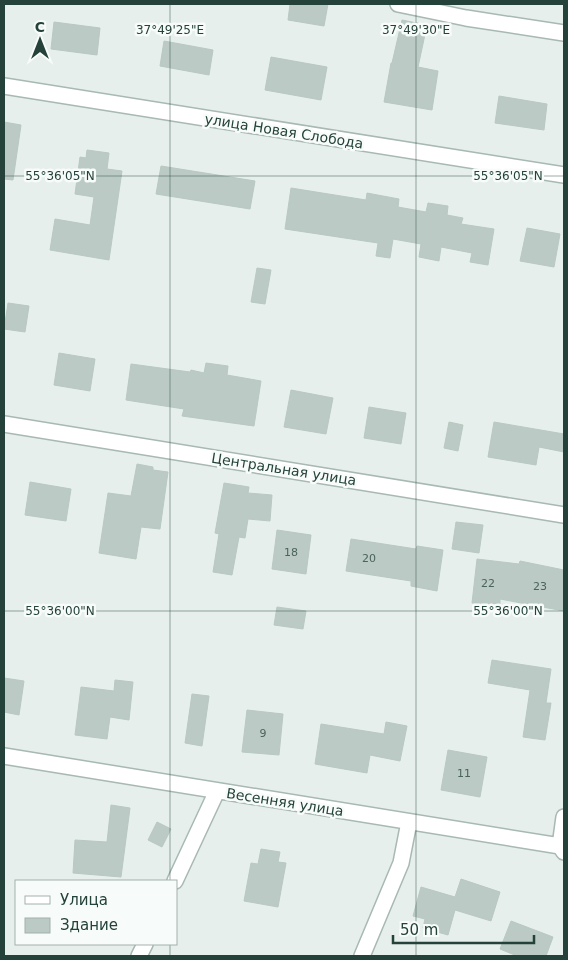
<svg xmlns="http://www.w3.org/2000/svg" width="568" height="960" font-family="'DejaVu Sans',sans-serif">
  <rect width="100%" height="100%" fill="#e6efeb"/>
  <path fill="#bbcac4" stroke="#b8c9c2" d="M 290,4 L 328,4 L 324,26 L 288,20 Z
    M 402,20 L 427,25 L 418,67 L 438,71 L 432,110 L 384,102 L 391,63 L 392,63 Z
    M 54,22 L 100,28 L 97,55 L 51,49 Z
    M 164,41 L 213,50 L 209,75 L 160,66 Z
    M 271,57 L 327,67 L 321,100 L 265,90 Z
    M 499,96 L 547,104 L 544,130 L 495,123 Z
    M 4,122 L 21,125 L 13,180 L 4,179 Z
    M 87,150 L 109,153 L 107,169 L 122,171 L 109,260 L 50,250 L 55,219 L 90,225 L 94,197 L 75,194 L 80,157 L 86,158 Z
    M 161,166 L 255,181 L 250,209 L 156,194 Z
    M 291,188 L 366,200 L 367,193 L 399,199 L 398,207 L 426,212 L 428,203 L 448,206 L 447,215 L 463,218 L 461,224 L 494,229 L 488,265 L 470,262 L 472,253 L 441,247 L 439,261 L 419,257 L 421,244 L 393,239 L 390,258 L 376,256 L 378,243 L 285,229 Z
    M 527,228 L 560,234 L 554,267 L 520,261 Z
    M 257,268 L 271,270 L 265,304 L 251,302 Z
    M 8,303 L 29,306 L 25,332 L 4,329 Z
    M 59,353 L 95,359 L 90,391 L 54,385 Z
    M 206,363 L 228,366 L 227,375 L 261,381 L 254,426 L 182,416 L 184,409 L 126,400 L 131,364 L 190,372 L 191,370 L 204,373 Z
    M 291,390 L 333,398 L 326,434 L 284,427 Z
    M 369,407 L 406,413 L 401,444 L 364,438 Z
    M 449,422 L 463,425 L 458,451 L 444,448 Z
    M 494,422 L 564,434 L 564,452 L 539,447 L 536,465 L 488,457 Z
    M 137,464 L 153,467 L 153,470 L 168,472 L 160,529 L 141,527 L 136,559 L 99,553 L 108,493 L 131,496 Z
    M 30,482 L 71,489 L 66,521 L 25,515 Z
    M 224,483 L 249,487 L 248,493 L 272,495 L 270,521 L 248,519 L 245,538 L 239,537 L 232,575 L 213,572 L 219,534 L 215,533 Z
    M 456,522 L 483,525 L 479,553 L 452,549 Z
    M 277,530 L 311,535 L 306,574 L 272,569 Z
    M 351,539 L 416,549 L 417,546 L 443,550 L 437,591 L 411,586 L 411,581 L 346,571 Z
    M 477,559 L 519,564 L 520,561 L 564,570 L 564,611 L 500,599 L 500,606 L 472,603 Z
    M 277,607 L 306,611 L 303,629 L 274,625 Z
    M 492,660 L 551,669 L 546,703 L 551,703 L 545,740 L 523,737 L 530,690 L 488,683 Z
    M 4,678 L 24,681 L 19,715 L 4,712 Z
    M 115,680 L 133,682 L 129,720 L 110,717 L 107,739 L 75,735 L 81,687 L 114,691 Z
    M 192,694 L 209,696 L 202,746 L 185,743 Z
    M 247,710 L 283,714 L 279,755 L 242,752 Z
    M 386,722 L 407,726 L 400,761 L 370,755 L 367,773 L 315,764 L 321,724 L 384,734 Z
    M 448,750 L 487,757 L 480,797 L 441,790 Z
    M 111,805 L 130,808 L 121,877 L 73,873 L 75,840 L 107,842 Z
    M 157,822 L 171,829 L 162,847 L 148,840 Z
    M 261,849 L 280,852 L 278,862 L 286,863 L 278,907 L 244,901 L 251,863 L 258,864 Z
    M 461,879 L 500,892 L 491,921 L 455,910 L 448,935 L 423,928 L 425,919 L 413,916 L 421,887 L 455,897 Z
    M 511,921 L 553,937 L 546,956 L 517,956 L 500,949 Z"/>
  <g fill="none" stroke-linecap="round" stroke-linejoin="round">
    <g stroke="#a8b8b2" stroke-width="18">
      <path id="minor" d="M 398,4 L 466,18 L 564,33
        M 4,424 L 564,515
        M 4,756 L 560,846 L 564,852
        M 560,846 L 564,817
        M 175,881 L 217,791
        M 139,956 L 145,944
        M 362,956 L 401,863 L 409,822"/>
    </g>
    <g stroke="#a8b8b2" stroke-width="18">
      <path id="tertiary" d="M 4,86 L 564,175"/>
    </g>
    <use href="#minor" stroke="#fff" stroke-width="15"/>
    <use href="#tertiary" stroke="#fff" stroke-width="15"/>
  </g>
  <path fill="none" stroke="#24423a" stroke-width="1" stroke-opacity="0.45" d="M 170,4 L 170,881M 416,4 L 416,956M 4,176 L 564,176M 4,611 L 564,611M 170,944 L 170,956"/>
  <g text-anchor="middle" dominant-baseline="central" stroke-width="5" stroke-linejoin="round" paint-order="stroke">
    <g font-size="11" fill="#4a645c">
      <text x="291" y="552">18</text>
      <text x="369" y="558">20</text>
      <text x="488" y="583">22</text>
      <text x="540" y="586">23</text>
      <text x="263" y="733">9</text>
      <text x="464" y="773">11</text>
    </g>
    <g font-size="14" fill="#24423a" stroke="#f7fbf9">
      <text transform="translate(284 131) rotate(9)">улица Новая Слобода</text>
      <text transform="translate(284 469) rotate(9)">Центральная улица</text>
      <text transform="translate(285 802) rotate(9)">Весенняя улица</text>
    </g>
  </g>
  <g font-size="12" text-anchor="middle" fill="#24423a" stroke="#f7fbf9" stroke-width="5" stroke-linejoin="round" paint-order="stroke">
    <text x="170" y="34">37°49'25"E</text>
    <text x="416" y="34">37°49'30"E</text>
    <text x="60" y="180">55°36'05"N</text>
    <text x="508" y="180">55°36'05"N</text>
    <text x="60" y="615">55°36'00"N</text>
    <text x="508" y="615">55°36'00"N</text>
  </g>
  <rect width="568" height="960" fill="none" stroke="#24423a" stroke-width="10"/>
  <rect x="15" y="880" width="162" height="65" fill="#f7fbf9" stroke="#a3b1ad"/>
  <rect x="25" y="896" width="25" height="8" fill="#ffffff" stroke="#a3b1ad"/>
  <text x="60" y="905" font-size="15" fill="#24423a">Улица</text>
  <rect x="25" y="918" width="25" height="15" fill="#bbcac4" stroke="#a3b1ad"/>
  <text x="60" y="930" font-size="15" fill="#24423a">Здание</text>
  <g transform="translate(40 40)" stroke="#f7fbf9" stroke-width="4" paint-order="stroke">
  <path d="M0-4L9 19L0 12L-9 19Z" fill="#24423a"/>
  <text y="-8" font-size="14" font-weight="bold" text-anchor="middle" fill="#24423a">С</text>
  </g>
  <path d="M393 935v8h141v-8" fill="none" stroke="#24423a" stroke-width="2.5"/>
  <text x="400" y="935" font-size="15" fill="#24423a" stroke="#f7fbf9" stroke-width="4" paint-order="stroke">50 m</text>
</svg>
